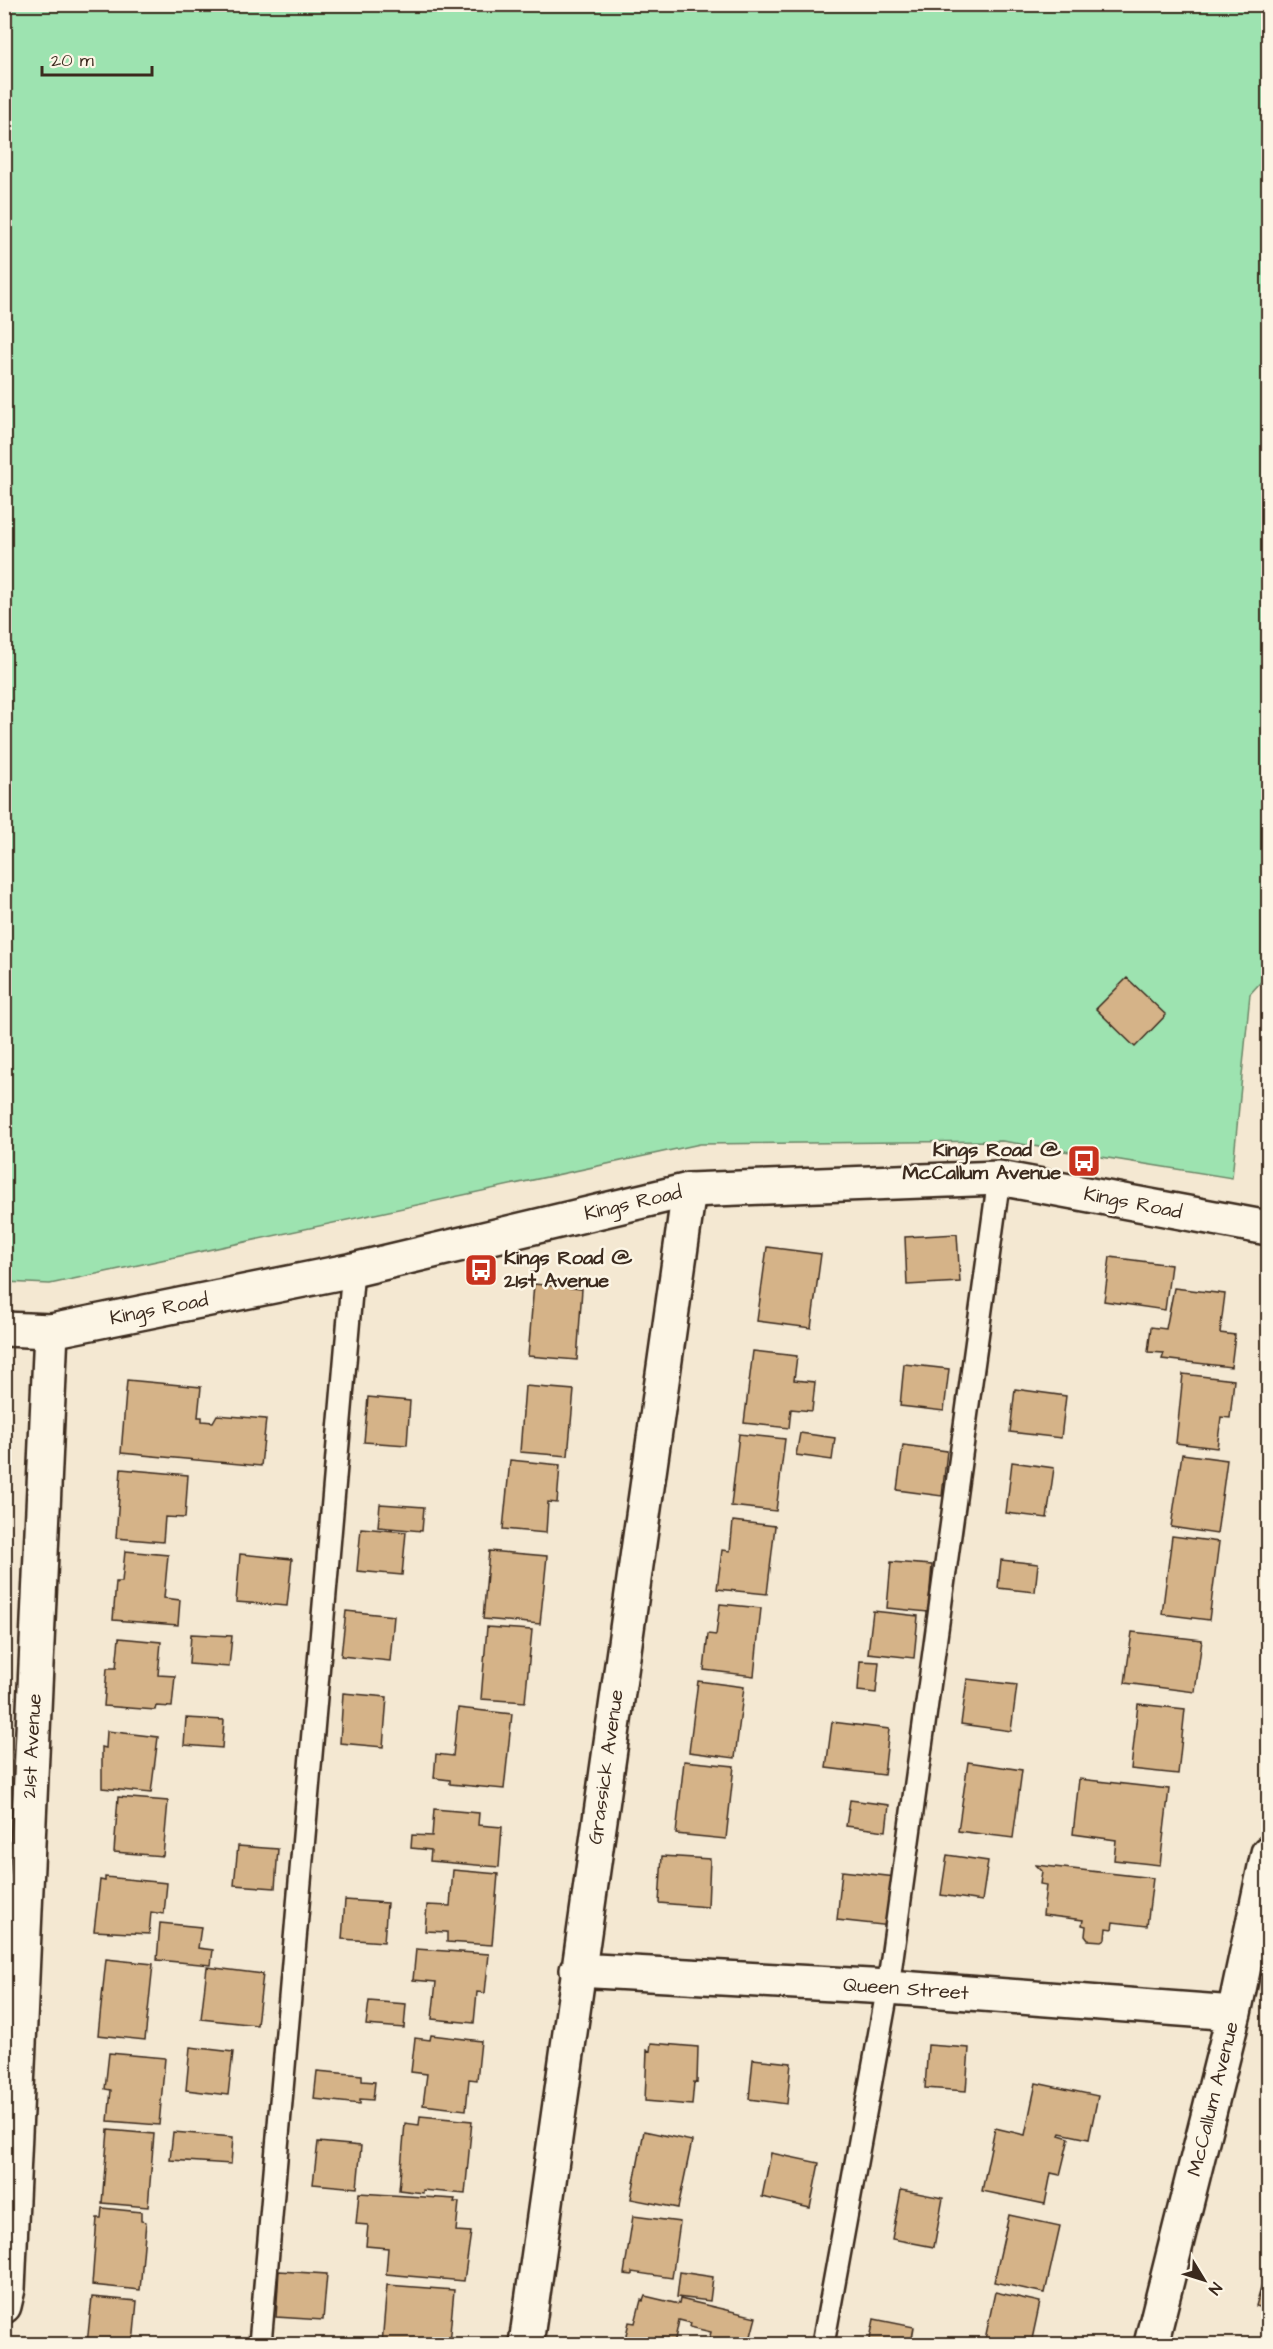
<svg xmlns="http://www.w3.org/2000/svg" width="1273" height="2349" font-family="'Architects Daughter',sans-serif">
  <rect width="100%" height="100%" fill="#f4e8d2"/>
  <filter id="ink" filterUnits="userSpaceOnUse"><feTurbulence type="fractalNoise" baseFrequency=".0167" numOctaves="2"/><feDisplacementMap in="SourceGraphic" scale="12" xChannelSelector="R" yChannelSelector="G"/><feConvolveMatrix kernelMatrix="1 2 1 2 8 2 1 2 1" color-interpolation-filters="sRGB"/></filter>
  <g filter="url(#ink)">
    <path fill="#9de3b0" stroke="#6c8667" stroke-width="1.5" d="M 5,5 L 1268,5 L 1268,974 L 1250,994 L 1232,1178 L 1002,1141 L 700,1144 L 50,1284 L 5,1282 Z"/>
    <path fill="#d5b388" stroke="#3b2a1e" stroke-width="1.5" d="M 1127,978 L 1166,1015 L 1135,1047 L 1096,1009 Z
      M 957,1234 L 960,1282 L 907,1285 L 905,1237 Z
      M 767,1247 L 821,1254 L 811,1328 L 757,1321 Z
      M 1110,1257 L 1171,1265 L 1165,1310 L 1104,1301 Z
      M 534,1284 L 582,1289 L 577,1360 L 528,1356 Z
      M 1174,1288 L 1225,1294 L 1220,1333 L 1235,1335 L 1231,1367 L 1162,1359 L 1164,1353 L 1148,1352 L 1151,1327 L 1166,1329 Z
      M 753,1351 L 797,1356 L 794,1380 L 815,1382 L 812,1411 L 791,1409 L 789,1428 L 744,1423 Z
      M 904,1364 L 949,1369 L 944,1411 L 900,1406 Z
      M 1183,1374 L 1234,1380 L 1230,1418 L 1221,1417 L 1217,1448 L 1176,1443 Z
      M 127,1380 L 201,1387 L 198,1417 L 202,1417 L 202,1421 L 213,1422 L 217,1415 L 266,1419 L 261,1466 L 121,1453 Z
      M 525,1386 L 574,1390 L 568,1456 L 520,1452 Z
      M 1015,1389 L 1066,1396 L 1061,1438 L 1010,1432 Z
      M 368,1397 L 410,1401 L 407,1445 L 364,1442 Z
      M 800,1433 L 835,1438 L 832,1460 L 796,1455 Z
      M 739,1434 L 785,1439 L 776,1511 L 731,1506 Z
      M 903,1445 L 947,1451 L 942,1496 L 897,1490 Z
      M 1182,1454 L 1227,1460 L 1217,1534 L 1171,1527 Z
      M 510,1460 L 560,1465 L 557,1503 L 548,1502 L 546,1533 L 503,1529 Z
      M 1012,1462 L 1054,1468 L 1047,1518 L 1006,1513 Z
      M 121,1469 L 188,1475 L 185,1518 L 165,1517 L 163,1542 L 116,1538 Z
      M 380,1504 L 424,1507 L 422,1531 L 378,1527 Z
      M 733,1521 L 775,1526 L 767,1594 L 717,1589 L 722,1550 L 730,1551 Z
      M 361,1528 L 406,1532 L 402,1575 L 357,1571 Z
      M 1172,1536 L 1219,1542 L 1209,1620 L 1162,1614 Z
      M 125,1551 L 168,1555 L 164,1598 L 180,1600 L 178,1625 L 113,1620 L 116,1582 L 122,1582 Z
      M 489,1551 L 547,1556 L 540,1624 L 483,1619 Z
      M 240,1554 L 292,1559 L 287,1606 L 236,1602 Z
      M 1001,1560 L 1038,1564 L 1035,1592 L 998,1588 Z
      M 891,1562 L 932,1565 L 928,1612 L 887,1608 Z
      M 720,1604 L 761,1608 L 754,1676 L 704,1670 L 708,1634 L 716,1635 Z
      M 346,1611 L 394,1616 L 390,1661 L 341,1656 Z
      M 873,1611 L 918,1616 L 914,1658 L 868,1653 Z
      M 487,1627 L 532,1630 L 525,1702 L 481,1699 Z
      M 1132,1632 L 1202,1640 L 1195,1692 L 1125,1683 Z
      M 191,1634 L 232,1636 L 229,1667 L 189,1664 Z
      M 119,1638 L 161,1642 L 158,1675 L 175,1676 L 172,1707 L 156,1706 L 155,1710 L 104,1706 L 107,1668 L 116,1668 Z
      M 860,1661 L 879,1662 L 876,1693 L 858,1691 Z
      M 967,1679 L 1017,1685 L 1011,1731 L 961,1724 Z
      M 698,1681 L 744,1687 L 735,1758 L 689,1752 Z
      M 343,1693 L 387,1697 L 383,1747 L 340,1743 Z
      M 1138,1704 L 1185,1709 L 1178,1774 L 1131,1769 Z
      M 458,1708 L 512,1714 L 504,1789 L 450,1784 L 450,1780 L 434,1778 L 436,1754 L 453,1756 Z
      M 186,1718 L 224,1720 L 222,1748 L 184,1745 Z
      M 832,1722 L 889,1729 L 884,1775 L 826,1768 Z
      M 107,1731 L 158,1737 L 151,1793 L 102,1788 L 102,1747 L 106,1748 Z
      M 684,1761 L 734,1766 L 726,1839 L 676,1834 Z
      M 968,1762 L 1022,1770 L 1013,1838 L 958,1831 Z
      M 1079,1779 L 1169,1789 L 1160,1865 L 1114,1860 L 1116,1840 L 1073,1834 Z
      M 118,1797 L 168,1801 L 163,1856 L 114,1852 Z
      M 850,1800 L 889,1805 L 886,1831 L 846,1826 Z
      M 434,1809 L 479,1813 L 478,1825 L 502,1827 L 499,1867 L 430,1861 L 431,1850 L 411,1848 L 412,1835 L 432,1836 Z
      M 238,1846 L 278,1849 L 275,1888 L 234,1885 Z
      M 947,1855 L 988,1861 L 982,1901 L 941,1895 Z
      M 662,1856 L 710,1859 L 708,1907 L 659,1903 Z
      M 1036,1865 L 1153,1878 L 1147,1926 L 1113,1922 L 1112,1929 L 1106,1928 L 1105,1939 L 1102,1941 L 1088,1940 L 1085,1936 L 1086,1926 L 1082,1925 L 1083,1920 L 1043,1915 L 1046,1885 L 1040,1884 L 1042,1871 Z
      M 453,1870 L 498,1874 L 492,1945 L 447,1942 L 447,1932 L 425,1931 L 427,1905 L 450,1906 Z
      M 842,1871 L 896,1877 L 891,1926 L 837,1920 Z
      M 105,1877 L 167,1883 L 164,1914 L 151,1912 L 149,1934 L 94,1931 L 100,1880 L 105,1881 Z
      M 345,1900 L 387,1903 L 384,1942 L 342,1939 Z
      M 160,1923 L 201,1927 L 198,1948 L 213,1950 L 211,1965 L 157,1960 Z
      M 416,1949 L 489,1954 L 485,1993 L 477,1992 L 474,2023 L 432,2019 L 436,1982 L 413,1980 Z
      M 106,1959 L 153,1964 L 145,2040 L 98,2035 Z
      M 207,1967 L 263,1974 L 257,2025 L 201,2019 Z
      M 369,2001 L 406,2004 L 404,2028 L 366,2025 Z
      M 431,2035 L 481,2041 L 477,2080 L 469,2079 L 466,2110 L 423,2105 L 427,2074 L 411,2072 L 415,2038 L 430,2040 Z
      M 651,2043 L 698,2047 L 697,2083 L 694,2082 L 692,2105 L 645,2101 L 647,2050 L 650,2051 Z
      M 928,2045 L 969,2048 L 966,2091 L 925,2088 Z
      M 190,2047 L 233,2052 L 228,2095 L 186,2090 Z
      M 109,2053 L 165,2058 L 159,2125 L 108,2121 L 111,2090 L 105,2089 Z
      M 753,2059 L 791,2063 L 787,2104 L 749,2099 Z
      M 317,2071 L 362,2075 L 362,2081 L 375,2082 L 373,2100 L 360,2099 L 360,2104 L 314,2099 Z
      M 1036,2083 L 1098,2096 L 1089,2139 L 1060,2133 L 1059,2135 L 1069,2138 L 1060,2175 L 1051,2173 L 1045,2204 L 982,2191 L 995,2128 L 1025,2135 Z
      M 420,2116 L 472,2121 L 465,2194 L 423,2190 L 423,2193 L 399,2190 L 405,2123 L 419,2125 Z
      M 108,2130 L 154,2134 L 148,2207 L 102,2203 Z
      M 644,2131 L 692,2141 L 678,2208 L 631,2199 Z
      M 173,2132 L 233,2137 L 231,2164 L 170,2160 Z
      M 318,2142 L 361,2146 L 357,2188 L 313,2184 Z
      M 771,2153 L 819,2163 L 810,2208 L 762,2197 Z
      M 901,2190 L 943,2198 L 934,2247 L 892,2239 Z
      M 359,2193 L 455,2199 L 454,2202 L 459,2202 L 456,2231 L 471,2232 L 464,2281 L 386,2274 L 388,2248 L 366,2246 L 368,2225 L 356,2224 Z
      M 102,2208 L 141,2212 L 141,2221 L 146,2222 L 140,2290 L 92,2285 L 97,2218 L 101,2218 Z
      M 1009,2215 L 1060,2226 L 1045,2293 L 994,2282 Z
      M 633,2216 L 680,2222 L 672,2278 L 632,2272 L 632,2275 L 624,2274 Z
      M 1266,2270 L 1268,2271 L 1268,2309 L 1256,2306 Z
      M 279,2271 L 327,2274 L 323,2320 L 276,2317 Z
      M 680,2272 L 713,2277 L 710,2301 L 677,2297 Z
      M 387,2285 L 454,2290 L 449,2344 L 382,2344 Z
      M 995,2292 L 1040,2302 L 1031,2344 L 984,2344 Z
      M 645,2296 L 679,2304 L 680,2299 L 756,2317 L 749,2344 L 708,2344 L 711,2332 L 690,2327 L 691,2323 L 679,2320 L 674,2344 L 624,2344 L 629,2322 L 635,2323 L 641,2300 L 643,2301 Z
      M 92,2297 L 137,2301 L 133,2344 L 87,2344 Z
      M 874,2319 L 914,2327 L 911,2344 L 869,2344 Z"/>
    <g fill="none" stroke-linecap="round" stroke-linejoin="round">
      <g stroke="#3b2a1e" stroke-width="26">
        <path id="service" d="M 260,2344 L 353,1270
          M 823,2344 L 888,1987 L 999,1178"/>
      </g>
      <g stroke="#3b2a1e" stroke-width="38">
        <path id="minor" d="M 577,1970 L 888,1987 L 1234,2013
          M 4,2306 L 8,2289 L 51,1331
          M 526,2344 L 689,1190
          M 1151,2344 L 1234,2013 L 1268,1853"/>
      </g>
      <g stroke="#3b2a1e" stroke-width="38">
        <path id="tertiary" d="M 4,1329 L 51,1331 L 353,1270 L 689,1190 L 999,1178 L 1268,1228"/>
      </g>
      <use href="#service" stroke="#fcf5e5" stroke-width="21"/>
      <use href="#minor" stroke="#fcf5e5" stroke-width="33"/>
      <use href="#tertiary" stroke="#fcf5e5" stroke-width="33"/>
    </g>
  </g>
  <defs>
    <g id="bus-square" transform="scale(1.725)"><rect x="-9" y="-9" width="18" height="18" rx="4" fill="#c8321e" stroke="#fcf5e5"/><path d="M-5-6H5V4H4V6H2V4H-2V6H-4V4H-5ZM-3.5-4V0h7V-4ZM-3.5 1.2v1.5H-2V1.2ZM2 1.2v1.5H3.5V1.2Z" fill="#fff"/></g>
  </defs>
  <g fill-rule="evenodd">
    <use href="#bus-square" x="1084" y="1161"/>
    <use href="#bus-square" x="481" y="1270"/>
  </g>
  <g text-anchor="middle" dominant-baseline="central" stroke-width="5" stroke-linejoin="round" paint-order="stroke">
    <g font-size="20" font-weight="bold" fill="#3b2a1e" stroke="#fcf5e5" text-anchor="end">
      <text x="1061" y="1150">Kings Road @<tspan x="1061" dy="23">McCallum Avenue</tspan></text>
      <text x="504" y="1258" text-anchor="start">Kings Road @<tspan x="504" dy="23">21st Avenue</tspan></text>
    </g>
    <g font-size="20" fill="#3b2a1e" stroke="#fcf5e5">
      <text transform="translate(633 1203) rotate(-13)">Kings Road</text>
      <text transform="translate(1133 1203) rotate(11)">Kings Road</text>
      <text transform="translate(159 1309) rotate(-11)">Kings Road</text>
      <text transform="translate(32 1746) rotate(-87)">21st Avenue</text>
      <text transform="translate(606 1767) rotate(-82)">Grassick Avenue</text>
      <text transform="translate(906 1989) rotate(4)">Queen Street</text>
      <text transform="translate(1213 2099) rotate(-76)">McCallum Avenue</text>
    </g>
  </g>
  <rect width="1273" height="2349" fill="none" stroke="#fcf5e5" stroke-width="24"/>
  <rect x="12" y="12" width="1249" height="2325" fill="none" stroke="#3b2a1e" stroke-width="2" filter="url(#ink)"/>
  <g transform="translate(1204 2280) rotate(128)" stroke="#fcf5e5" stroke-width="4.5" paint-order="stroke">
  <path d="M0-4.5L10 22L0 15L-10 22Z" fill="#3b2a1e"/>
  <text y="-9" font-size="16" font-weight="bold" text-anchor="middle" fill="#3b2a1e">N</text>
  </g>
  <path d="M42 66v9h110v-9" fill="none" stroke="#3b2a1e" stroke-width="3"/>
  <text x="51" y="66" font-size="18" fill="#3b2a1e" stroke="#fcf5e5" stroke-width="4.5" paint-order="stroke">20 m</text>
</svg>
